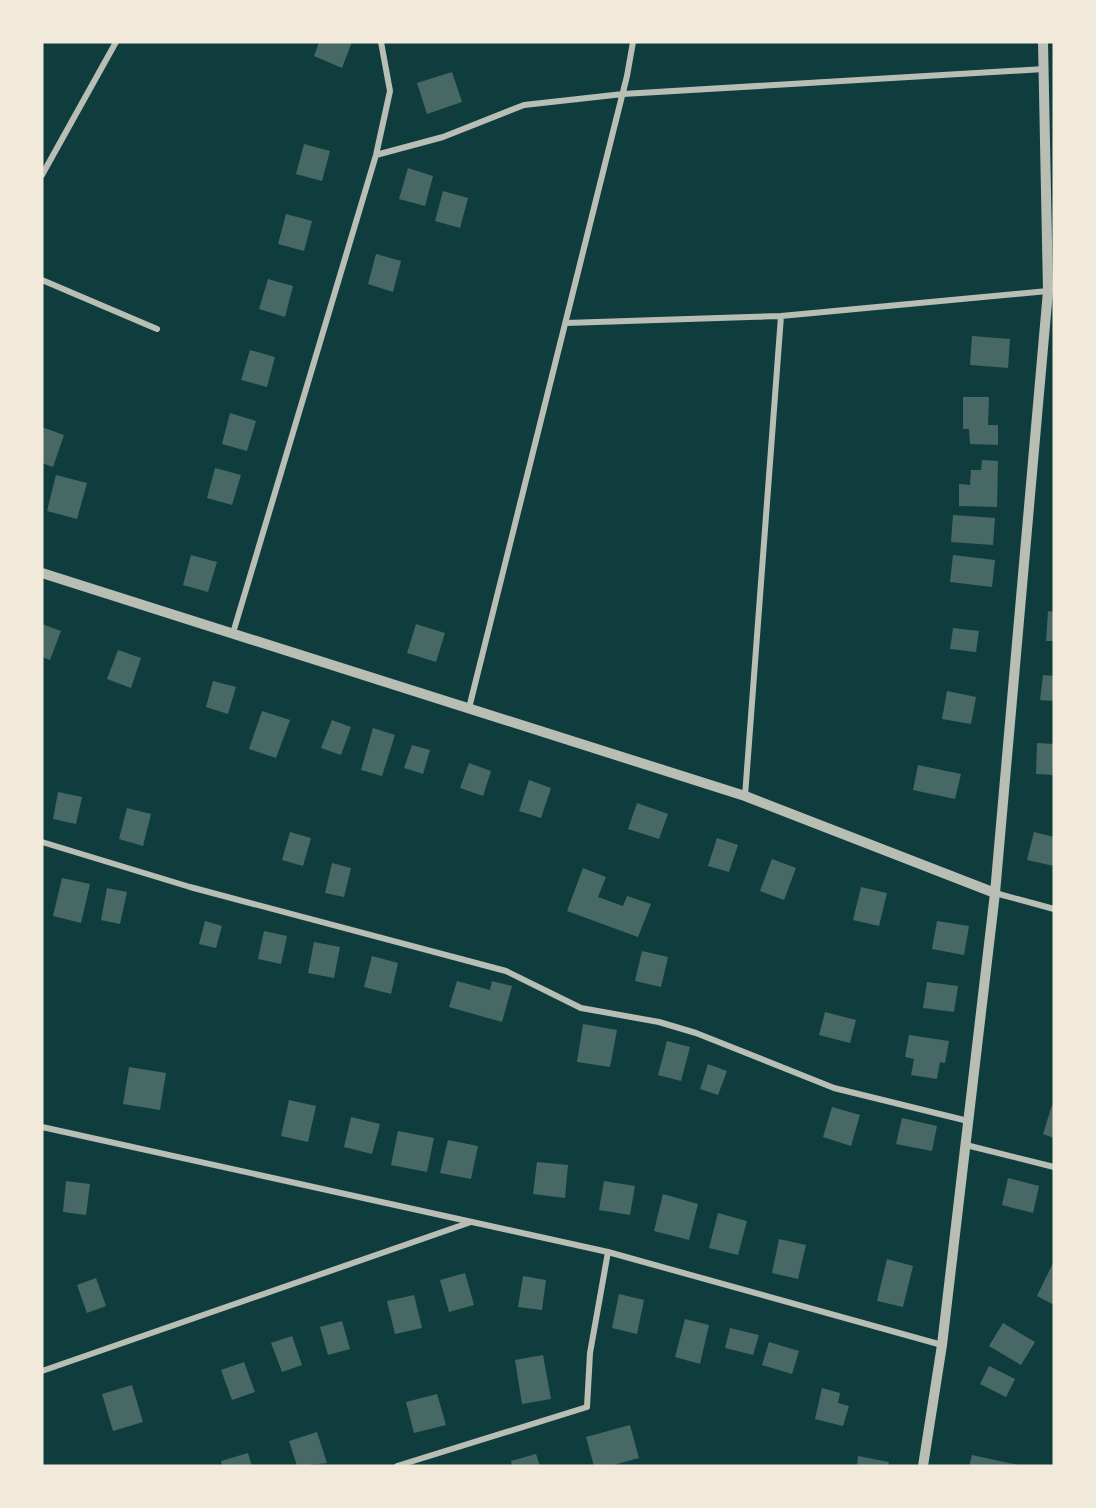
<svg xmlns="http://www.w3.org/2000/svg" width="1096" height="1508" font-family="'Open Sans',sans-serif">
  <rect width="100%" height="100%" fill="#0f3d3e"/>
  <path fill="#486865" d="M 319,42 L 352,42 L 342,68 L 314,56 Z
    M 452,72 L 462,102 L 427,114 L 417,83 Z
    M 304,144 L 330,151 L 322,181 L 296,174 Z
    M 408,168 L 433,176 L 425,206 L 399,199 Z
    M 443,191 L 468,198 L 460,228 L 435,221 Z
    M 286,214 L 312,221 L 304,251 L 278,244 Z
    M 376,254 L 401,261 L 393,292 L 368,284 Z
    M 268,279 L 293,286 L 285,317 L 259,309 Z
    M 972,336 L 1010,339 L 1008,368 L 970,365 Z
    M 250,350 L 275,357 L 267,387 L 241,380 Z
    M 963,397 L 989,397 L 988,425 L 998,425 L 998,445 L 970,444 L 969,429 L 963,429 Z
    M 230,413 L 256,421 L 247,451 L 222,444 Z
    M 42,427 L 64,435 L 53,467 L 42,463 Z
    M 982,460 L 998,461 L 997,507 L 959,506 L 959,484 L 970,485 L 971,470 L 981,470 Z
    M 215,468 L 241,475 L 232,505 L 207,498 Z
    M 56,475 L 87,483 L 77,519 L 47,511 Z
    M 953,515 L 995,518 L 993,545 L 951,542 Z
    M 191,555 L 217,562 L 208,592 L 183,585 Z
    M 953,555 L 995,560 L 992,587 L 950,582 Z
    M 1048,611 L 1054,612 L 1054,641 L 1046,641 Z
    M 42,624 L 61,631 L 50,660 L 42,657 Z
    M 416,624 L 445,633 L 436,662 L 407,653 Z
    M 953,628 L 979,631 L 976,652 L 950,649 Z
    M 118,650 L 141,658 L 131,688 L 107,679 Z
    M 1043,675 L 1054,676 L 1054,701 L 1040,700 Z
    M 213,681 L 236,687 L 228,714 L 206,707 Z
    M 947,691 L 976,697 L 971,724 L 942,719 Z
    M 262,711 L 290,720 L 276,758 L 249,749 Z
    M 332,720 L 351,727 L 341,755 L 321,748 Z
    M 373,728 L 395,735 L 382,776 L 361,770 Z
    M 1037,743 L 1054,744 L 1054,775 L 1036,774 Z
    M 412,745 L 430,750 L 423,774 L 404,768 Z
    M 469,763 L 491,771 L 483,796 L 460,788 Z
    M 918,765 L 961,774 L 955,799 L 913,790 Z
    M 529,780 L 551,788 L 541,818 L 519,811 Z
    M 58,792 L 82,797 L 76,824 L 53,819 Z
    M 637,803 L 668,814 L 659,839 L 628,829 Z
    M 127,808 L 151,814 L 143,846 L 119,839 Z
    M 290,832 L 311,838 L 303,866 L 282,860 Z
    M 1034,832 L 1054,837 L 1054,866 L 1027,860 Z
    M 717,838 L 738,845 L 729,872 L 708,866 Z
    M 772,859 L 796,868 L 784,900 L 760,891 Z
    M 332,863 L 351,868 L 344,897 L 325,893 Z
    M 583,868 L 606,877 L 598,897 L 623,906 L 627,896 L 651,904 L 638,937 L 567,911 Z
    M 62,878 L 90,884 L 81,923 L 53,916 Z
    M 861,887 L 887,893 L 879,926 L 853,920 Z
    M 107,888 L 127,892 L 120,924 L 101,920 Z
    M 205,921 L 222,926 L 216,948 L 199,944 Z
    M 937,921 L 969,926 L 964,955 L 932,949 Z
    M 264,931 L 287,936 L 281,964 L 258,959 Z
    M 314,942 L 340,947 L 334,978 L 308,973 Z
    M 642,951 L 668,957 L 661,987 L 635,981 Z
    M 372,956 L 398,963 L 391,994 L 364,987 Z
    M 457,981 L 490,990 L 492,981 L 512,986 L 502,1022 L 449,1007 Z
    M 927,982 L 958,986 L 954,1012 L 923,1008 Z
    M 825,1012 L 856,1020 L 850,1043 L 819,1035 Z
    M 583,1024 L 617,1030 L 610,1067 L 577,1062 Z
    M 909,1035 L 949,1041 L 945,1063 L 940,1062 L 937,1079 L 911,1075 L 914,1059 L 905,1057 Z
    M 667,1041 L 690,1047 L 681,1081 L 658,1075 Z
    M 708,1064 L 727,1071 L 718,1095 L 700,1089 Z
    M 129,1067 L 166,1073 L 160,1110 L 123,1104 Z
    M 289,1100 L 316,1106 L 308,1142 L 281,1136 Z
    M 1052,1105 L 1054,1106 L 1054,1138 L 1043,1134 Z
    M 832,1107 L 860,1115 L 851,1146 L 823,1137 Z
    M 351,1117 L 380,1124 L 372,1154 L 344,1147 Z
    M 902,1118 L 937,1126 L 932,1151 L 896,1144 Z
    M 398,1131 L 434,1138 L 427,1172 L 391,1165 Z
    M 448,1140 L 478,1146 L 471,1179 L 440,1173 Z
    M 537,1162 L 568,1165 L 565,1198 L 533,1194 Z
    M 1008,1178 L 1039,1186 L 1033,1213 L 1002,1205 Z
    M 66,1181 L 90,1184 L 86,1215 L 63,1212 Z
    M 604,1181 L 635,1186 L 630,1215 L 599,1210 Z
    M 663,1194 L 698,1204 L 689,1240 L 654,1231 Z
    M 718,1213 L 747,1221 L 738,1255 L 709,1248 Z
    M 779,1239 L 806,1245 L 798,1279 L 772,1273 Z
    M 887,1259 L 913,1266 L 903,1307 L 877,1301 Z
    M 1054,1261 L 1054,1305 L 1037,1296 Z
    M 465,1273 L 474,1305 L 449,1312 L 440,1280 Z
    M 523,1276 L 546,1280 L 542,1310 L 518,1307 Z
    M 96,1278 L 106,1306 L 87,1313 L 77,1285 Z
    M 619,1294 L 644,1300 L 637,1334 L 612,1328 Z
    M 414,1295 L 422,1328 L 395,1334 L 387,1301 Z
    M 685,1319 L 709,1325 L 700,1364 L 675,1357 Z
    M 342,1321 L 350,1349 L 328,1355 L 320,1327 Z
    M 1003,1323 L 1035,1342 L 1021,1365 L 989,1346 Z
    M 730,1328 L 759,1335 L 753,1355 L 725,1348 Z
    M 292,1336 L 302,1365 L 282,1372 L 271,1343 Z
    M 769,1342 L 799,1351 L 792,1374 L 762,1365 Z
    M 543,1355 L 551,1399 L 522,1404 L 515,1360 Z
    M 244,1362 L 255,1392 L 232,1400 L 221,1370 Z
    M 989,1366 L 1015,1379 L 1006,1397 L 980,1384 Z
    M 132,1385 L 143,1422 L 113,1431 L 102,1394 Z
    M 822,1388 L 840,1393 L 838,1403 L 849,1406 L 843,1426 L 815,1419 Z
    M 437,1394 L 446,1425 L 414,1433 L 406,1402 Z
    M 630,1425 L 639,1458 L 610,1466 L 594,1466 L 586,1437 Z
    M 317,1432 L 327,1463 L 297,1466 L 289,1441 Z
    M 248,1453 L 252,1466 L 222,1466 L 221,1461 Z
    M 536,1454 L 540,1466 L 512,1466 L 511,1461 Z
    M 972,1455 L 1018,1465 L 1018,1466 L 969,1466 Z
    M 858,1456 L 889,1462 L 888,1466 L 857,1466 Z"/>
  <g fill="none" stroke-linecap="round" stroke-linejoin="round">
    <path stroke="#b8beb3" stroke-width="6" d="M 376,155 L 443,137 L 524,105 L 623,94 L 1044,69
      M 42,175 L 116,42
      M 42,280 L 157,329
      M 566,323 L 781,316 L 1048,291
      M 233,633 L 376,155 L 390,91 L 381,42
      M 469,708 L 627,76 L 633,42
      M 745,796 L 781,316
      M 42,842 L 190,887 L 506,971 L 581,1008 L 659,1022 L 696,1033 L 834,1088 L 968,1121
      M 995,893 L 1054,909
      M 42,1127 L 608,1252 L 942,1345
      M 966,1145 L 1054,1167
      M 42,1371 L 471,1222
      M 397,1466 L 587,1407 L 590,1353 L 608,1252"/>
    <path stroke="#b8beb3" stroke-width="10" d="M 42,573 L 745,796 L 995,893
      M 923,1466 L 942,1345 L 995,893 L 1048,291 L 1043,42"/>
  </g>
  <rect width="1096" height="1508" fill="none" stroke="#f1e9da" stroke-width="87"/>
</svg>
